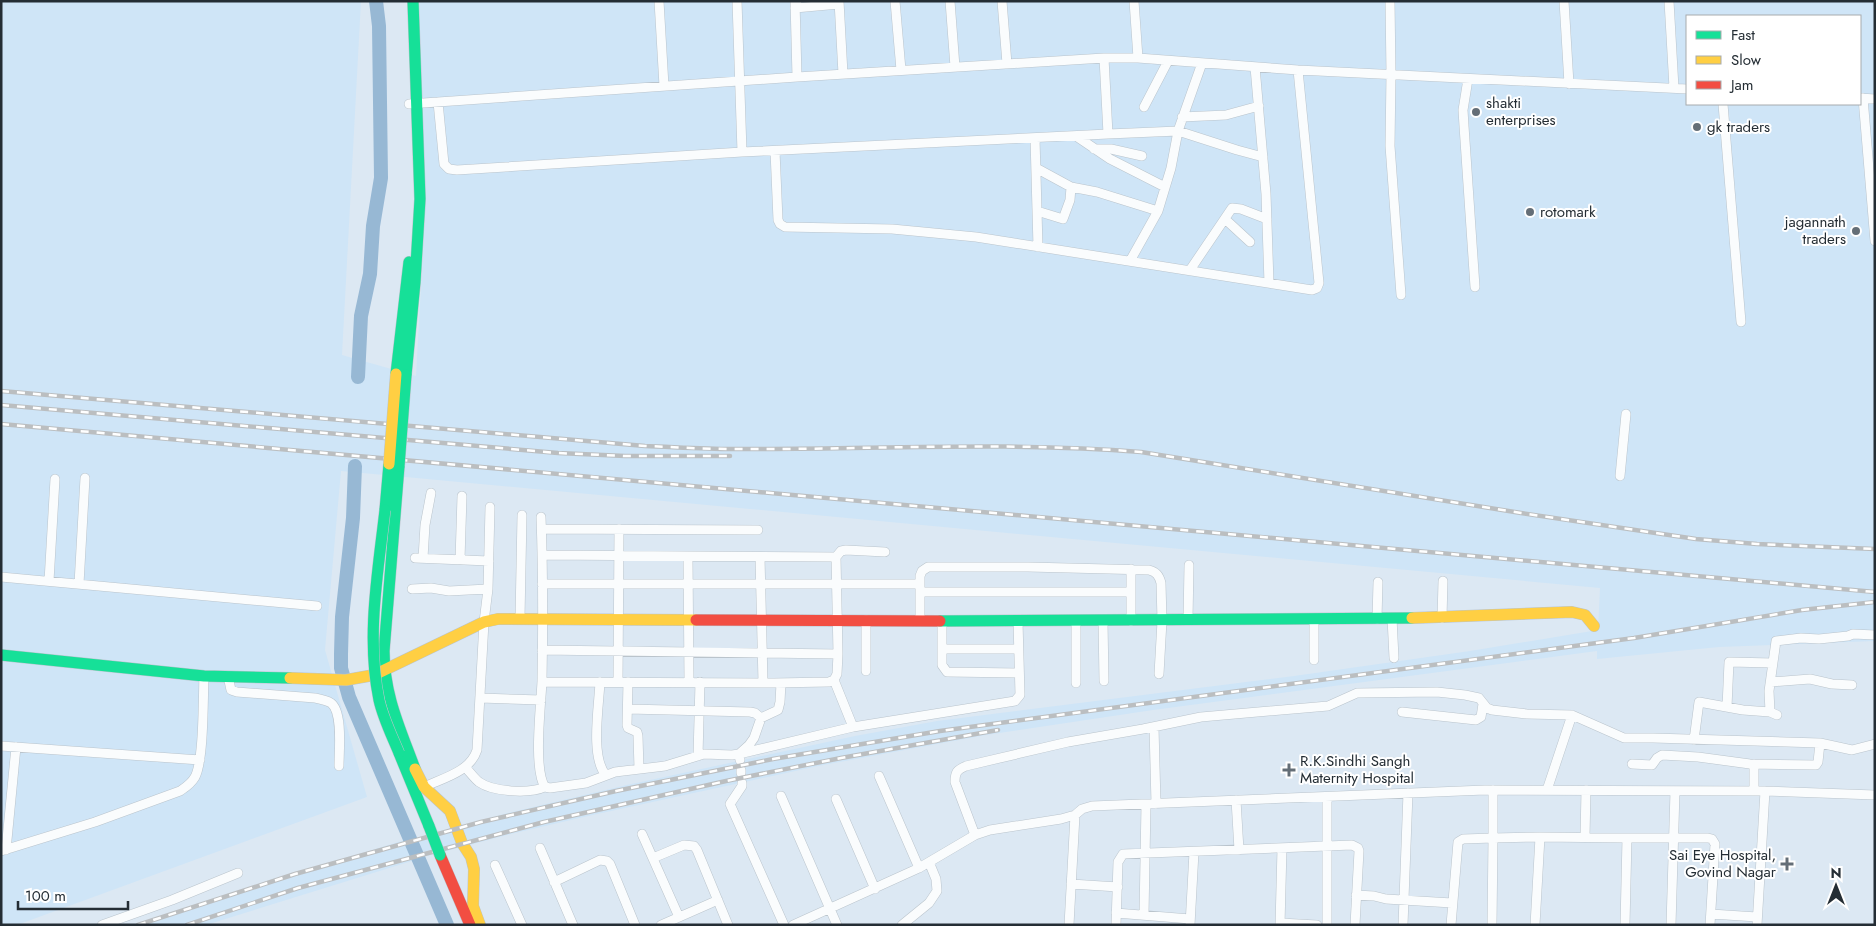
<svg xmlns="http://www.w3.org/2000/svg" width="1876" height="926" font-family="Jost,sans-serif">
  <rect width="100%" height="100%" fill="#dce8f3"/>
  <path fill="#cfe5f7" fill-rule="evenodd" d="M 1,1 L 361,1 L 342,355 L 416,376 L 425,215 L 415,1 L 1875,1 L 1875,641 L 1719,647 L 1597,659 L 1597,651 L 1153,710 L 986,735 L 818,766 L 588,816 L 515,833 L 424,857 L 418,839 L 504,814 L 627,785 L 855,736 L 937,721 L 1294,676 L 1470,651 L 1598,630 L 1600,588 L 341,471 L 325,650 L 367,797 L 17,925 L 1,925 ZM 1687,16 L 1860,16 L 1860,104 L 1687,104 Z
    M 405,840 L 415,860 L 206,925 L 134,925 L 290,875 Z"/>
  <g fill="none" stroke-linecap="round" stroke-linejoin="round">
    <path stroke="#97b8d4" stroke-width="14" d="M 358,377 L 361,316 L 370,274 L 373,226 L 381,178 L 379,26 L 376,1
      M 355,466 L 353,518 L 342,617 L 341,654 L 341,668 L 349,697 L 447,925"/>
    <g stroke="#bac4cc" stroke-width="10">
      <path id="street" d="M 659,1 L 664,86
        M 737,1 L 742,152
        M 795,1 L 797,77
        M 839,1 L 843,74
        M 895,1 L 901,70
        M 950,1 L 955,67
        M 1002,1 L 1007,64
        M 1134,1 L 1138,58
        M 1390,1 L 1391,74 L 1390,146 L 1401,295
        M 1564,1 L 1569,84
        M 1669,1 L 1674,88
        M 797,4 L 795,8 L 839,4
        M 1104,58 L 1108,134 L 1178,131 L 1237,150 L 1263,157
        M 1255,67 L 1266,194 L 1269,283
        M 1468,79 L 1463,110 L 1464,126 L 1475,287
        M 1860,98 L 1875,99
        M 1863,98 L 1875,241
        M 438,102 L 444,164 L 449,169 L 457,170 L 742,152 L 1108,134
        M 409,104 L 797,77 L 1104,58 L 1138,58 L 1298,70 L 1687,89
        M 1723,104 L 1741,322
        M 1144,107 L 1168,61
        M 1182,117 L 1226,115 L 1259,106
        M 1076,136 L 1110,159 L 1165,187
        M 1035,138 L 1038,247
        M 1094,149 L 1111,149 L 1142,156
        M 775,151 L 778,220 L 780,224 L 785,227 L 892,229 L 976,237 L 1312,290 L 1317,288 L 1319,283 L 1298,70
        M 1036,168 L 1071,187 L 1097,192 L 1158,211
        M 1037,211 L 1063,219 L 1070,200 L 1071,187
        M 1225,219 L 1250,242
        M 1130,261 L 1158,211 L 1171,168 L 1178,131 L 1202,63
        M 1190,270 L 1232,208 L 1241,209 L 1267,219
        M 1620,476 L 1626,414
        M 541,517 C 543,572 543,627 542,681 C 541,705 533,769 545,787 L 550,788 L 586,783 L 615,772 L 665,766 L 704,754 L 732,755 L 739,754 L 749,745 L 754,738 L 761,718 L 778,710 L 780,702 L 781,683
        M 542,529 L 758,530
        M 688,557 L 689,682
        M 760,557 L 763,683
        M 836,557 L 841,551 L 846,550 L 885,552
        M 415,558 L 489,561
        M 423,558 L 425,525 L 431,493
        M 460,560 L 462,496
        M 1,577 L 317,606
        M 49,581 L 55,479
        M 79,584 L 85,478
        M 542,584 L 920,584
        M 412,589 L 431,588 L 449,591 L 488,589
        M 920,592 L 1131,592
        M 520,618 L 522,515
        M 1392,618 L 1394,658
        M 1442,618 L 1443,581
        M 1314,619 L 1314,660
        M 1377,619 L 1378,582
        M 866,620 L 866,671
        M 1188,620 L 1189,565
        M 920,621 L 920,576 L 922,571 L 928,567 L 1028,567 L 1149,570 C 1156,572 1159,575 1161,583 L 1162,621 L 1159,674
        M 942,621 L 942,665 L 947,672 L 1019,673
        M 1076,621 L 1076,683
        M 1103,621 L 1104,681
        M 1131,621 L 1131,569
        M 942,649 L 1018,649
        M 542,650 L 838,654
        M 228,676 L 231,690 L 237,692 L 315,698 C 320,699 326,700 331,703 C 343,712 339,751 339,766
        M 834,680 L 853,727
        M 542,682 L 774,683 L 829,682 L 834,680 L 837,674 L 838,654 L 836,557 L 542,555
        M 600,682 C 599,705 590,758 606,775
        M 618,682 L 619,529
        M 628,682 L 627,725 L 628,728 L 637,732 L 638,736 L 639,769
        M 1771,682 L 1810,679 L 1832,684 L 1852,685
        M 480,698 L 541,700
        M 1727,707 L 1729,662 L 1773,663
        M 628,709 L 750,712 L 755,713 L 761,718
        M 1402,712 L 1476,720 L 1481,717 L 1483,704
        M 1770,712 L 1769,691 L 1776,641 L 1801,638 L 1819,639 L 1848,636 L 1853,634 L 1875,635
        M 1154,727 L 1156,804
        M 1694,740 L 1699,702 L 1743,710 L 1770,712 L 1777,715
        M 1,746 L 200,760
        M 698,756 L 700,682
        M 740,760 L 739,754 L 853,727 L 1015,701 L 1020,695 L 1018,621
        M 1632,764 L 1652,765 L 1657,758 L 1662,755 L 1698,757 L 1750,764 L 1816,765 L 1818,762 L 1820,743
        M 465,767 C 470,772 474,778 479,782 C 493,792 529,794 545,787
        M 741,770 L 741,773
        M 879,776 L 919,868
        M 742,783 L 742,786 L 730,804 L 784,925
        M 424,787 C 443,778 470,772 477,750 L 484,622 L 488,589 L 490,507
        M 1493,790 L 1493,838 L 1540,837
        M 1547,790 L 1572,715 L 1624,738 L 1653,738 L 1820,743 L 1852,750 L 1875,744
        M 1754,791 L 1754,764
        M 781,796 L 837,925
        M 836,799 L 875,889
        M 1236,800 L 1239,850
        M 642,834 L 679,917
        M 975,835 L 955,782 C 955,772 957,770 966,766 L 1068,742 L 1143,729 L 1201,717 L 1328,706 L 1357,693 L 1437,692 L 1465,695 L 1479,698 L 1487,708 L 1492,710 L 1527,714 L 1572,715
        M 1585,837 L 1586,790
        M 540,848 L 573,925
        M 6,850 L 16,747
        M 1,851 L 95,822 L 180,791 C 186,787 191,784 195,777 C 204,760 203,698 204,676
        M 653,858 L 684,845 L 694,846 L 697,850 L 728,925
        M 495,865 L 522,925
        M 554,882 L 600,860 L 607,861 L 610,864 L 635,925
        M 1071,884 L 1118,887
        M 1356,895 L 1374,896 L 1386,899 L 1452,903
        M 1116,913 L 1190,919
        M 1711,914 L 1757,917
        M 1144,915 L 1146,804
        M 1280,923 L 1317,925
        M 102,925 L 172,900 L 238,873
        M 661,925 L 718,900
        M 793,925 L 919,868 L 975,835 L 990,830 L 1061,819 L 1075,815 L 1082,809 L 1092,806 L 1485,790 L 1765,791 L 1875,795
        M 902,925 L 929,903 L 937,891 L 936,879 L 929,862
        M 1069,925 L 1075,815
        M 1116,925 L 1118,862 L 1123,854 L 1352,845 L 1358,848 L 1359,851 L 1355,925
        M 1190,925 L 1194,852
        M 1280,925 L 1282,848
        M 1327,925 L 1327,797
        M 1403,925 L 1408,793
        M 1451,925 L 1458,842 L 1463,839 L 1493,838 L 1492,925
        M 1535,925 L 1540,837 L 1627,838
        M 1625,925 L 1627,838 L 1708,838 L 1712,839 L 1715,844 L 1710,925
        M 1671,925 L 1675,791
        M 1757,925 L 1765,791"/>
    </g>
    <g stroke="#bac4cc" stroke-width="12">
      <path id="fast" d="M 396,374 L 409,262
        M 406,375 L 415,282 L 420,199 L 413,1
        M 399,466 L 384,651 C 384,695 400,728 415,769
        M 385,510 L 389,464
        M 940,621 L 1412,618
        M 1,655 L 204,676 L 290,678
        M 399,753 L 429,826"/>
    </g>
    <g stroke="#bac4cc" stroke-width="12">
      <path id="slow" d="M 1412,618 L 1572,612 L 1585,615 L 1594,626
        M 290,678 L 346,680 L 374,675 L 484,622 L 498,619 L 696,620
        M 415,769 L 424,787 L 450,811 L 462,843 L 471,857 L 474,869 L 473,906 L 480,925"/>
    </g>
    <g stroke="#bac4cc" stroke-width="12">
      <path id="jam" d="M 696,620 L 940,621
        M 440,855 L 470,925"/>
    </g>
    <use href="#street" stroke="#fafcfd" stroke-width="9"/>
    <use href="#fast" stroke="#16e098" stroke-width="11"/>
    <use href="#slow" stroke="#ffcf43" stroke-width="11"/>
    <use href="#jam" stroke="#f24e42" stroke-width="11"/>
    <g stroke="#bbbec0" stroke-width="4.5">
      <path id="rail" d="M 1,391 L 645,446 C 674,447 703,449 732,449 C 868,450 1005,441 1141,452 L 1521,513 L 1696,539 L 1757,544 L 1875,549
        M 1,405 L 558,453 L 625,456 L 730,456
        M 1,424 L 1875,592
        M 138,925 L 295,874 L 481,822 L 616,791 L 773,759 L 940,731 L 1634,638 L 1802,610 L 1875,602
        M 187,925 L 298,888 L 544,822 L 726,781 L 841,758 L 998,730"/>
    </g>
    <use href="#rail" stroke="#fff" stroke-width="2.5" stroke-dasharray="8" stroke-linecap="butt"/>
    <g stroke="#bac4cc" stroke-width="12" stroke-linecap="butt">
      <path id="fast-bridge" d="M 399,466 L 406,375
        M 385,510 C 378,572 366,637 379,700 C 383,718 392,736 399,753
        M 429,826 L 440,855"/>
    </g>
    <g stroke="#bac4cc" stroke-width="12" stroke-linecap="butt">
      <path id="slow-bridge" d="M 389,464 L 396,374"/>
    </g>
    <use href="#fast-bridge" stroke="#16e098" stroke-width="11"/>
    <use href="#slow-bridge" stroke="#ffcf43" stroke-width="11"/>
  </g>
  <g fill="#646e77" stroke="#fff" stroke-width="2">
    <circle cx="1476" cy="112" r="5"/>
    <circle cx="1697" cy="127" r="5"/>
    <circle cx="1530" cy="212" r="5"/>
    <circle cx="1856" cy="231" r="5"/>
    <path d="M1286.5 762.5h5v5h5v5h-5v5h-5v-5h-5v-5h5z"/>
    <path d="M1784.5 856.5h5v5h5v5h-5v5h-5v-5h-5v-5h5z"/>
  </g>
  <g text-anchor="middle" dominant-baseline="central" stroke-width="4" stroke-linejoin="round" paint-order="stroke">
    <g font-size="15" fill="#242d34" stroke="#fff" text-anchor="start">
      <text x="1486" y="103">shakti<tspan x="1486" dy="17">enterprises</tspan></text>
      <text x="1707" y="127">gk traders</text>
      <text x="1540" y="212">rotomark</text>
      <text x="1846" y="222" text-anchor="end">jagannath<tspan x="1846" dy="17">traders</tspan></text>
      <text x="1300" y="761">R.K.Sindhi Sangh<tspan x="1300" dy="17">Maternity Hospital</tspan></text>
      <text x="1776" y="855" text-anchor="end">Sai Eye Hospital,<tspan x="1776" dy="17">Govind Nagar</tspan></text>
    </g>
  </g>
  <rect width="1876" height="926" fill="none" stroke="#242d34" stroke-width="5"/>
  <rect x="1686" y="15" width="175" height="90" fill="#ffffff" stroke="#a7abae"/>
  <rect x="1696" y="31" width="25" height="8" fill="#16e098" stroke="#a7abae"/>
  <text x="1731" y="40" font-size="15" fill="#242d34">Fast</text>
  <rect x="1696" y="56" width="25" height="8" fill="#ffcf43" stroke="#a7abae"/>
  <text x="1731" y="65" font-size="15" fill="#242d34">Slow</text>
  <rect x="1696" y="81" width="25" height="8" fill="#f24e42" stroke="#a7abae"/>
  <text x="1731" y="90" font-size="15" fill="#242d34">Jam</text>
  <g transform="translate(1836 886)" stroke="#ffffff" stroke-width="4" paint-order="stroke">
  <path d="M0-4L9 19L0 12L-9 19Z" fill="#242d34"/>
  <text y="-8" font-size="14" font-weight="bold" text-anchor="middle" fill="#242d34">N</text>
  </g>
  <path d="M18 901v8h110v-8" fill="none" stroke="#242d34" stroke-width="2.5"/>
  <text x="25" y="901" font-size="15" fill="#242d34" stroke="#ffffff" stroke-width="4" paint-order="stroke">100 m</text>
</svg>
